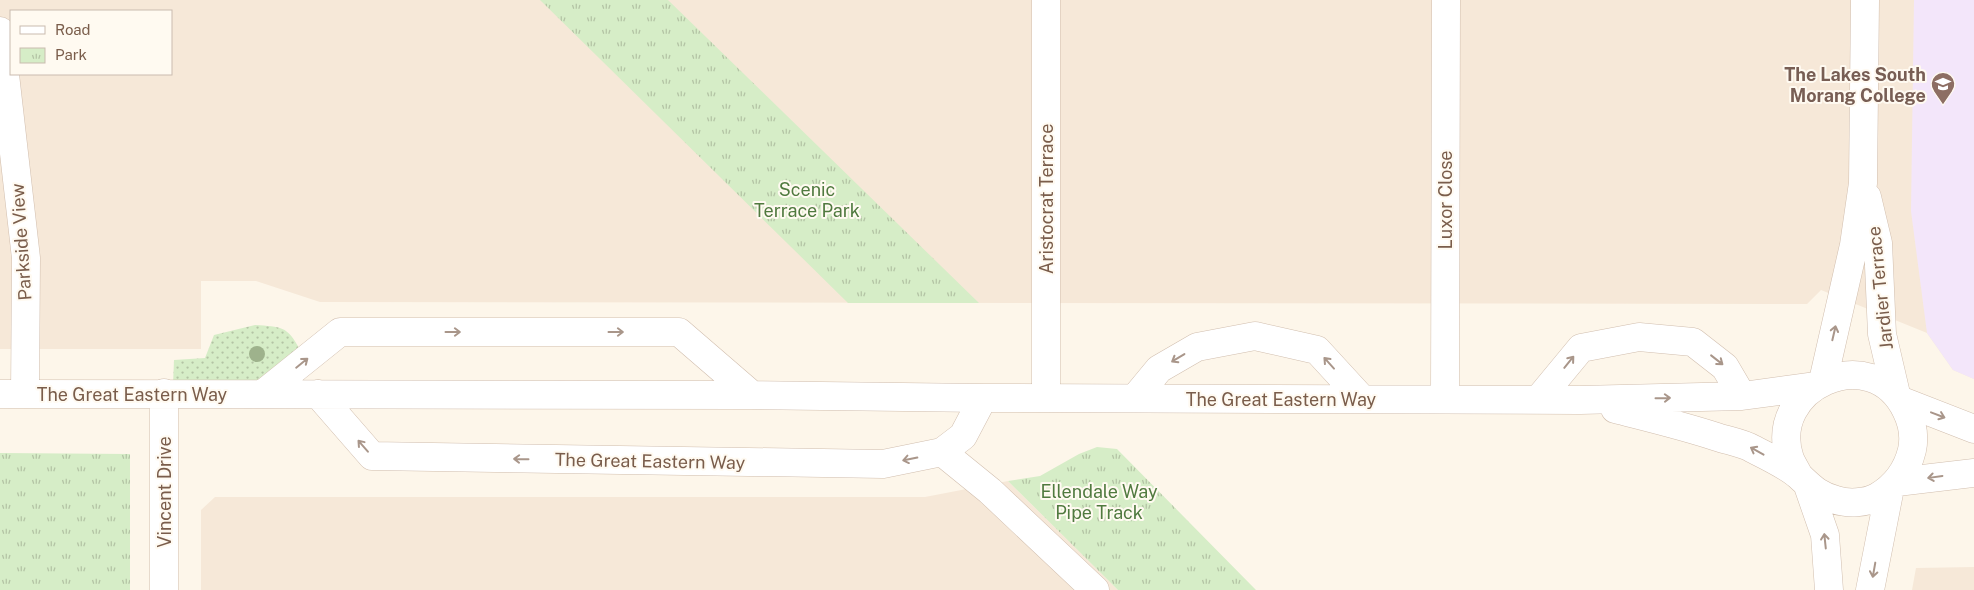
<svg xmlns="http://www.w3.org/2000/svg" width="1974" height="590" font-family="'Public Sans',sans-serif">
  <defs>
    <pattern id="grass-dots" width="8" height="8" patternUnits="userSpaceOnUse" patternTransform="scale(1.25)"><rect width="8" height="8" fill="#d6edc7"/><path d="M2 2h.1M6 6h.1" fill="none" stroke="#b3c3a4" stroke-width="1.8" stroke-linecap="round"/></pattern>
    <pattern id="park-tufts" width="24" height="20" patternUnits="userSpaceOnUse" patternTransform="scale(1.25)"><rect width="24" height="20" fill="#d6edc7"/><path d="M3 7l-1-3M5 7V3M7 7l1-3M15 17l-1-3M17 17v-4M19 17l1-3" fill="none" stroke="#b3c3a4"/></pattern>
  </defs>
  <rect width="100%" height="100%" fill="#fdf6ea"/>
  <path fill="#f6e8d8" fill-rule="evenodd" d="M 0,0 L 1974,0 L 1974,379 L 1953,370 L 1927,333 L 1821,290 L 1807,304 L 320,302 L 256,281 L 201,281 L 201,349 L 0,349 ZM 11,11 L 171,11 L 171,74 L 11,74 Z
    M 1008,481 L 1118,590 L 201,590 L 201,510 L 215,497 L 925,497 Z
    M 1974,567 L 1974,590 L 1912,590 L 1916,568 Z"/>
  <path fill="#f3e6fa" d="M 1914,0 L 1974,0 L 1974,379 L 1953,370 L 1927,333 L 1911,211 Z"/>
  <path fill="url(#grass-dots)" d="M 255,325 C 281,327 287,325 300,350 L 264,383 L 173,385 L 174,360 L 205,358 L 214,335 Z"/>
  <path fill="url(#park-tufts)" d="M 540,0 L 668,0 L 979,303 L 848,303 Z
    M 1097,447 L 1117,449 L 1256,590 L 1118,590 L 1008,481 L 1040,476 L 1079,454 Z
    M 0,453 L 130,454 L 130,590 L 0,590 Z"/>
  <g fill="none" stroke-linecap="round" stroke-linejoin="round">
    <g stroke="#d1beae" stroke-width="29">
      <path id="minor" d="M 0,31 L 26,258 L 25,394
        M 1867,197 L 1878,243 L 1882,334 L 1896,394
        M 1823,381 L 1854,245 L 1863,183 L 1865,0
        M 164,393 L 164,590
        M 264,393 L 340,332 L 679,332 L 752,395
        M 0,394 L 752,395 L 983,398 L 1580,400 L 1742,396 L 1815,386
        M 318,394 L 372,456 L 883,464 L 942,452 L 963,436 L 983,398
        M 1046,398 L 1046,0
        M 1135,398 L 1159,369 L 1197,347 L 1255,336 L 1317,350 L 1362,399
        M 1445,399 L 1446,0
        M 1538,400 L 1581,348 L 1639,337 L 1693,342 L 1725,367 L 1742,396
        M 1902,401 L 1974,429
        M 1615,409 C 1650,418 1684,426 1717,437 C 1729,441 1743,443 1753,449 C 1767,456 1788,466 1799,476 C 1812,488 1818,495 1836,500 C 1848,504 1866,503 1877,497 C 1896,486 1907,471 1912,450 C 1915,436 1912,422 1906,410 C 1872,339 1765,387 1790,459 C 1792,464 1796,470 1799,476
        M 942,452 L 990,491 L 1095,590
        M 1897,482 L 1974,473
        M 1808,486 L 1825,535 L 1829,590
        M 1870,590 L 1890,488"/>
    </g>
    <use href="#minor" stroke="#fff" stroke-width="28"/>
  </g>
  <circle fill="#9eb28c" cx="257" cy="354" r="8"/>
  <defs><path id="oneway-shaft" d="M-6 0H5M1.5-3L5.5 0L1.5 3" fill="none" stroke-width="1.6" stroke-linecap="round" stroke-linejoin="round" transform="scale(1.25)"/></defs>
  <g stroke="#a9968a">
    <use href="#oneway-shaft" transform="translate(453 332)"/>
    <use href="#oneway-shaft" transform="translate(616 332)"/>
    <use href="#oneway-shaft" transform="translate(1834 333) rotate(-77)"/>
    <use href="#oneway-shaft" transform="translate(1178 358) rotate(149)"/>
    <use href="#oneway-shaft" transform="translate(1717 360) rotate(38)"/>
    <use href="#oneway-shaft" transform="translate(1569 362) rotate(-51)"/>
    <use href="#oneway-shaft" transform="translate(302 363) rotate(-39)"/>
    <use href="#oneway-shaft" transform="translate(1329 363) rotate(-132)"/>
    <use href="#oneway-shaft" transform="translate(1663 398) rotate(-1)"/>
    <use href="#oneway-shaft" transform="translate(1938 415) rotate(21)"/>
    <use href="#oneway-shaft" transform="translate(363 446) rotate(-131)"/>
    <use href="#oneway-shaft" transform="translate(1757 451) rotate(-151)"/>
    <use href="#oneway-shaft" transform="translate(521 459) rotate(-179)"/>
    <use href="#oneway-shaft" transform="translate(910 459) rotate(169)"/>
    <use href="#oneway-shaft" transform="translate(1935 477) rotate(172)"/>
    <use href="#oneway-shaft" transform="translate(1825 541) rotate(-96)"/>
    <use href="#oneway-shaft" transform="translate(1874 570) rotate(100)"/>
  </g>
  <defs>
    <g id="school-pin" transform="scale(1.25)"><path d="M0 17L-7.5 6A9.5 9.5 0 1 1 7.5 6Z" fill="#8d6e63" stroke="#fffaf1"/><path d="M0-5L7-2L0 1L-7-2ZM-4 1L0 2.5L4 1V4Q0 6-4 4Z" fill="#fff"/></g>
  </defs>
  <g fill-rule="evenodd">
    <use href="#school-pin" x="1943" y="84"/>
  </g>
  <g text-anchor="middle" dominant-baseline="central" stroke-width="4" stroke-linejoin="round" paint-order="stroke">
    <g font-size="18" font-weight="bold" fill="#785e54" stroke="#fffaf1" text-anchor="end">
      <text x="1926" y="74">The Lakes South<tspan x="1926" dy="21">Morang College</tspan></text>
    </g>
    <g font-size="18" fill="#507a3f" stroke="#fffaf1">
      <text x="807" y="189">Scenic<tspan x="807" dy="21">Terrace Park</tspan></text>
      <text x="1099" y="491">Ellendale Way<tspan x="1099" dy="21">Pipe Track</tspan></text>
    </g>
    <g font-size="18" fill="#7a5d4b" stroke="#fffaf1">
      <text transform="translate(1046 199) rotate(-90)">Aristocrat Terrace</text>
      <text transform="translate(1445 200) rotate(-90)">Luxor Close</text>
      <text transform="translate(21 242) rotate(-94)">Parkside View</text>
      <text transform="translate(1880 288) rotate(-96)">Jardier Terrace</text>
      <text x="132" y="394">The Great Eastern Way</text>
      <text x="1281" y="399">The Great Eastern Way</text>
      <text transform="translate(650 461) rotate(1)">The Great Eastern Way</text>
      <text transform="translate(164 492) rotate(-90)">Vincent Drive</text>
    </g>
  </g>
  <rect x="10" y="10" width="162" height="65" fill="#fffaf1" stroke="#cabbaf"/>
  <rect x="20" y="26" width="25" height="8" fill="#ffffff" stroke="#cabbaf"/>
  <text x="55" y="35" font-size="15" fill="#7a5d4b">Road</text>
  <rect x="20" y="48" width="25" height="15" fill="url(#park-tufts)" stroke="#cabbaf"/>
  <text x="55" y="60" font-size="15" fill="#7a5d4b">Park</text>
</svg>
